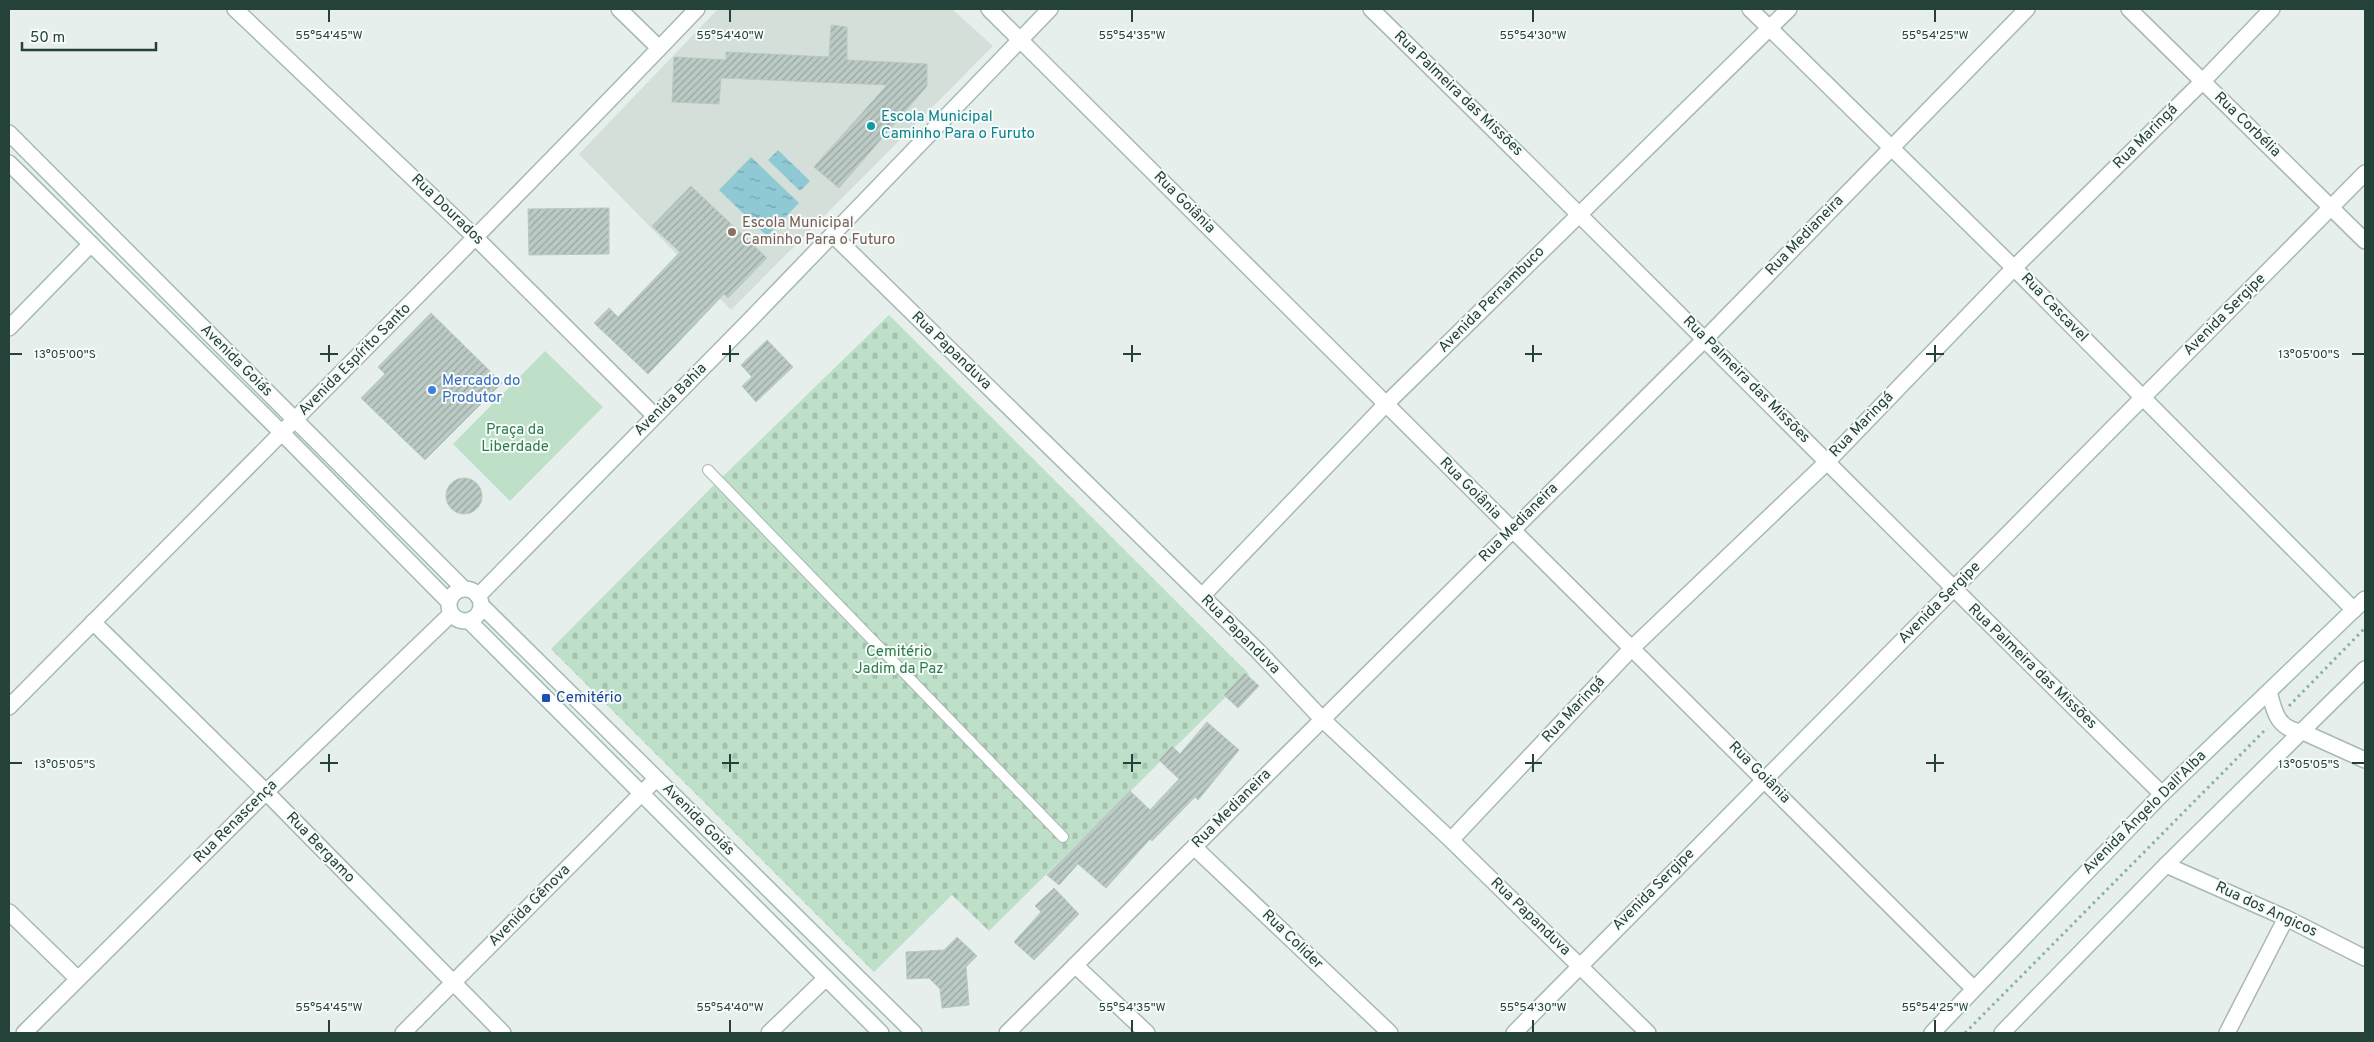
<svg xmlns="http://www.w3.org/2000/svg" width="2374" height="1042" font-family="Overpass,sans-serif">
  <defs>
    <pattern id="cemetery-stones" width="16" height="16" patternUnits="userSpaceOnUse" patternTransform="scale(1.25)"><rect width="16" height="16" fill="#bfe0c8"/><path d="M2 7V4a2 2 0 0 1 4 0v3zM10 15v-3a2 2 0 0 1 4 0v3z" fill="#a4c1ad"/></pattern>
    <pattern id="water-ripples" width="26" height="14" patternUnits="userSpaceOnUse" patternTransform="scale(1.25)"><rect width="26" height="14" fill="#8ec9d4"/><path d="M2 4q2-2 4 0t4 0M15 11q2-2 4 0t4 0" fill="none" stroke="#74a5ad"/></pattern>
    <pattern id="building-hatch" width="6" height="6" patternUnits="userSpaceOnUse" patternTransform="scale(1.25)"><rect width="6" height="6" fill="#bbcac4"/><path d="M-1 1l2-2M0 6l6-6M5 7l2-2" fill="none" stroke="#98a6a0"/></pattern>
  </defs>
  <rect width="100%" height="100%" fill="#e6efeb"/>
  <path fill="#d4dfda" d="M 718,9 L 952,9 L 993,46 L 731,310 L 579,154 Z"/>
  <path fill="url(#cemetery-stones)" d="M 889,315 L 1249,674 L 989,931 L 952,895 L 874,972 L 551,649 L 711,488 Z"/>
  <path fill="#bfe0c8" d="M 545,351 L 603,407 L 510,501 L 453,444 Z"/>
  <path fill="url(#water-ripples)" d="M 778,150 L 810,181 L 800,191 L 768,160 Z
    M 751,157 L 799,203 L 767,236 L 719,190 Z"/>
  <path fill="url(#building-hatch)" stroke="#b8c9c2" d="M 831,25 L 847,27 L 847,60 L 927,64 L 927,86 L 839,188 L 814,167 L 887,85 L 721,78 L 719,104 L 672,102 L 674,57 L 726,60 L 726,52 L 829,57 Z
    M 691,186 L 767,258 L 728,298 L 724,294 L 648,374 L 594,323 L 609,308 L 618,317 L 680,252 L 652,226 Z
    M 609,208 L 609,254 L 529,255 L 528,209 Z
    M 431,313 L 502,383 L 425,460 L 361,398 L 385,374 L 378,367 Z
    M 767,340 L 793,367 L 756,402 L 742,386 L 752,377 L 741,365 Z
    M446 496a18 18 0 1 1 36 0a18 18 0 1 1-36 0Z
    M 1245,673 L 1259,686 L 1238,708 L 1224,695 Z
    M 1207,722 L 1239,750 L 1198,800 L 1195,797 L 1152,841 L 1150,839 L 1106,888 L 1078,864 L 1059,885 L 1047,875 L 1130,791 L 1150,810 L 1179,779 L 1159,760 L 1172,746 L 1180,754 Z
    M 1054,888 L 1079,914 L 1034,960 L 1014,942 L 1041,912 L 1035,906 Z
    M 957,937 L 977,956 L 966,967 L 969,1005 L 942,1008 L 940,989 L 929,978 L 907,979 L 906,952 L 944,950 Z"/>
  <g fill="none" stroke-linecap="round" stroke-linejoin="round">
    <g stroke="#a8b8b2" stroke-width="12">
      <path id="service" d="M 708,470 L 1063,837"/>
    </g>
    <g stroke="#a8b8b2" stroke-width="18">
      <path id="minor" d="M 235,9 L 475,237 L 655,416
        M 619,9 L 659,48
        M 989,9 L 1974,989
        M 1371,9 C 1637,269 1896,534 2162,794
        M 1750,9 L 2014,268 L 2354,610
        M 2129,9 L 2365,241
        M 833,235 L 1258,651 L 1323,720 L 1451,840 L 1648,1033
        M 93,622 L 266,792 L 503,1033
        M 2303,732 L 2365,760
        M 1451,840 L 1632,648 L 1828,461 L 2014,268 L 2202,82 L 2272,9
        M 1194,847 L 1390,1033
        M 2166,865 L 2286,918 L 2365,958
        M 9,912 L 78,979
        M 1075,965 L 1147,1033
        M 24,1033 L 266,792 L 451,614
        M 403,1033 L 656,779
        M 769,1033 L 826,978
        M 1007,1033 L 1705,339 L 2027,9
        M 2227,1033 L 2286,918"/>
    </g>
    <g stroke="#a8b8b2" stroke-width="18">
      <path id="tertiary" d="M 9,328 L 91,244
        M 478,596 L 747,323 L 1050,9
        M 1202,596 L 1386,404 L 1789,9
        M 9,707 C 239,475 471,245 697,9
        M 1514,1033 L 2365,173"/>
    </g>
    <g stroke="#a4bbb3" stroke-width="18">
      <path id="secondary" d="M 9,133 L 464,589
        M 9,163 L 282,433 L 449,602
        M449 605a16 16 0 1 1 32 0a16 16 0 1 1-32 0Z
        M 482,606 L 914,1033
        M 469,621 L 881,1033
        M 2269,691 C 2274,712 2278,730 2303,732
        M 1932,1033 L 2162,794 L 2365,599
        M 2002,1033 L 2166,865 L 2365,669"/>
    </g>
    <path stroke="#86b3a5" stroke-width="3" stroke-dasharray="2.5 4" stroke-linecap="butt" d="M 2289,706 L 2365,628
      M 1965,1033 L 2267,728"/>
    <use href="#service" stroke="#fff" stroke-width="10"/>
    <use href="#minor" stroke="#fff" stroke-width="15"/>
    <use href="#tertiary" stroke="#fff" stroke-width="15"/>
    <use href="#secondary" stroke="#fff" stroke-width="15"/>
  </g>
  <path fill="none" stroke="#24423a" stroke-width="2" d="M 329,10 L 329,22M 730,10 L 730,22M 1132,10 L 1132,22M 1533,10 L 1533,22M 1935,10 L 1935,22M 329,345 L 329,362M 730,345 L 730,362M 1132,345 L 1132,362M 1533,345 L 1533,362M 1935,345 L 1935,362M 10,354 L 22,354M 320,354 L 338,354M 722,354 L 739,354M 1123,354 L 1141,354M 1525,354 L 1542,354M 1926,354 L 1944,354M 2352,354 L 2364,354M 329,754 L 329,772M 730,754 L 730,772M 1132,754 L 1132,772M 1533,754 L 1533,772M 1935,754 L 1935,772M 10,763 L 22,763M 320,763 L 338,763M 722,763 L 739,763M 1123,763 L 1141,763M 1525,763 L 1542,763M 1926,763 L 1944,763M 2352,763 L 2364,763M 329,1020 L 329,1032M 730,1020 L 730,1032M 1132,1020 L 1132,1032M 1533,1020 L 1533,1032M 1935,1020 L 1935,1032"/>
  <circle fill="#0f9aa8" stroke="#f7fbf9" stroke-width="2" cx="871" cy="126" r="5"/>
  <circle fill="#8d6e63" stroke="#f7fbf9" stroke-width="2" cx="732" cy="232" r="5"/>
  <circle fill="#3f7fe0" stroke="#f7fbf9" stroke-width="2" cx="432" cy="390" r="5"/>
  <rect fill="#1a4fb4" stroke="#f7fbf9" stroke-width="2" x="541" y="693" width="10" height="10" rx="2.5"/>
  <g text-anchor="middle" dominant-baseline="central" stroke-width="4" stroke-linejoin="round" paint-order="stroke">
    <g font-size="15" fill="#24423a" stroke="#f7fbf9">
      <text transform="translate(1458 94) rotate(44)">Rua Palmeira das Missões</text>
      <text transform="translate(2247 125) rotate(44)">Rua Corbélia</text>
      <text transform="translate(2146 137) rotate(-45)">Rua Maringá</text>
      <text transform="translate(1184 203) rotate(45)">Rua Goiânia</text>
      <text transform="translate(447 210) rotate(44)">Rua Dourados</text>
      <text transform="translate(1805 236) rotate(-46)">Rua Medianeira</text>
      <text transform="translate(1492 300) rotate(-45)">Avenida Pernambuco</text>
      <text transform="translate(2054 308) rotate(46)">Rua Cascavel</text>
      <text transform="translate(2225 315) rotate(-45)">Avenida Sergipe</text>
      <text transform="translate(951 351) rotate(44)">Rua Papanduva</text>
      <text transform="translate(355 360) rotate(-45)">Avenida Espírito Santo</text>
      <text transform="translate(236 361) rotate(45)">Avenida Goiás</text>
      <text transform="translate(1746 380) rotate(45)">Rua Palmeira das Missões</text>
      <text transform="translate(671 400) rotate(-45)">Avenida Bahia</text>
      <text transform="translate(1862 425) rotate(-46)">Rua Maringá</text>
      <text transform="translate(1470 489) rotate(45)">Rua Goiânia</text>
      <text transform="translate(1519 523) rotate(-45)">Rua Medianeira</text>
      <text transform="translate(1940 603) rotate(-45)">Avenida Sergipe</text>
      <text transform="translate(1240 635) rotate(45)">Rua Papanduva</text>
      <text transform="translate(2032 667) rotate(44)">Rua Palmeira das Missões</text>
      <text transform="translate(1574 710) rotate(-47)">Rua Maringá</text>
      <text transform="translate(1759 773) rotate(45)">Rua Goiânia</text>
      <text transform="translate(1232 809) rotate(-45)">Rua Medianeira</text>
      <text transform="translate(2145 813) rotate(-45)">Avenida Ângelo Dall'Alba</text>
      <text transform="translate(698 820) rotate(45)">Avenida Goiás</text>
      <text transform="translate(236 822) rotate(-45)">Rua Renascença</text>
      <text transform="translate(320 848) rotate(46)">Rua Bergamo</text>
      <text transform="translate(1654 890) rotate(-45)">Avenida Sergipe</text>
      <text transform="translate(530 906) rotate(-45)">Avenida Gênova</text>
      <text transform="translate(2266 910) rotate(25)">Rua dos Angicos</text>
      <text transform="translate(1530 917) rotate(44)">Rua Papanduva</text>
      <text transform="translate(1292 940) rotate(44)">Rua Colider</text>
    </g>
    <g font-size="15" fill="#0d838f" stroke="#f7fbf9" text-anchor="start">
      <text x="881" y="117">Escola Municipal<tspan x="881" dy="17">Caminho Para o Furuto</tspan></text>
    </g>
    <g font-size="15" fill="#785e54" stroke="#f7fbf9" text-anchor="start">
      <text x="742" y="223">Escola Municipal<tspan x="742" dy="17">Caminho Para o Futuro</tspan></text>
    </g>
    <g font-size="15" fill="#366cbe" stroke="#f7fbf9" text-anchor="start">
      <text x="442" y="381">Mercado do<tspan x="442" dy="17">Produtor</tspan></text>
    </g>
    <g font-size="15" fill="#2d7a4b" stroke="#f7fbf9">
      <text x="515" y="430">Praça da<tspan x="515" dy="17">Liberdade</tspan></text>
      <text x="899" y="652">Cemitério<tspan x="899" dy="17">Jadim da Paz</tspan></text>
    </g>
    <g font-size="15" fill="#164399" stroke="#f7fbf9" text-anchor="start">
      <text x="556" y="698">Cemitério</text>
    </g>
  </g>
  <g font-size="12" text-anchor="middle" fill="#24423a" stroke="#f7fbf9" stroke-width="4" stroke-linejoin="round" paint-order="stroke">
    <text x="329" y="39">55°54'45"W</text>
    <text x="730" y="39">55°54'40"W</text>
    <text x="1132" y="39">55°54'35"W</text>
    <text x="1533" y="39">55°54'30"W</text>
    <text x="1935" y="39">55°54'25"W</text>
    <text x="65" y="358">13°05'00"S</text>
    <text x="2309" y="358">13°05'00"S</text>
    <text x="65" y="768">13°05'05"S</text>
    <text x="2309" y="768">13°05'05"S</text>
    <text x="329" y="1011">55°54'45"W</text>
    <text x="730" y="1011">55°54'40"W</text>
    <text x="1132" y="1011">55°54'35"W</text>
    <text x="1533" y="1011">55°54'30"W</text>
    <text x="1935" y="1011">55°54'25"W</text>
  </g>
  <rect width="2374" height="1042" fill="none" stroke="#24423a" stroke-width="20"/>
  <path d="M22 42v8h134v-8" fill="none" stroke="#24423a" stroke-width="2.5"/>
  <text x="30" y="42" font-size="15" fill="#24423a" stroke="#f7fbf9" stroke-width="4" paint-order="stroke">50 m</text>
</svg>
